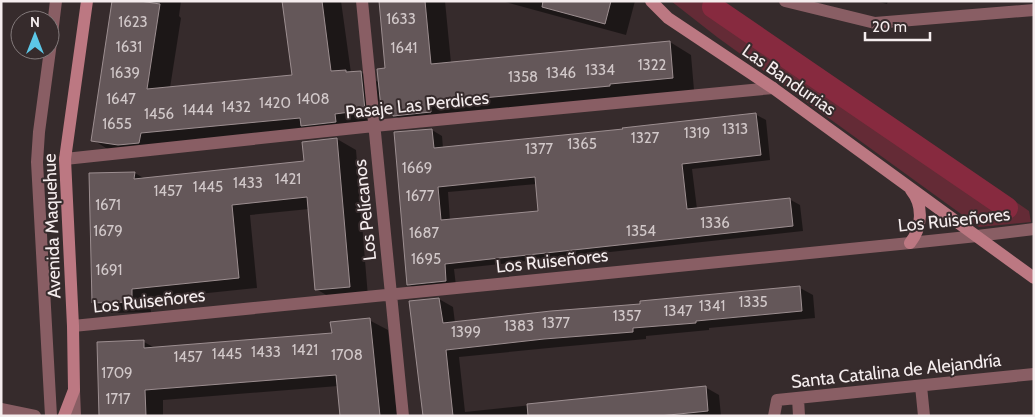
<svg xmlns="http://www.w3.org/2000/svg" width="1035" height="417" font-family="Cabin,sans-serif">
  <rect width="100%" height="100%" fill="#362b2c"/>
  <path fill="#642b36" d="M 671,1 L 718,1 L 725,3 L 1029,211 L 1031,222 L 979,227 L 717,37 Z"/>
  <path fill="#0007" fill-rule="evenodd" d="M 114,1 L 181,1 L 179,16 L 181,18 L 170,88 L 294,76 L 283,1 L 341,1 L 351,73 L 360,72 L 380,83 L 386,70 L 380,1 L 445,1 L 451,63 L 670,42 L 691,55 L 694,90 L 415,128 L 384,109 L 385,122 L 114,153 L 93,140 Z
    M 502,1 L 635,1 L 626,35 Z
    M 875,1 L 883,2 L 888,1 L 887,4 Z
    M 755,114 L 766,120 L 770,160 L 692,169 L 697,209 L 789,199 L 800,205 L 803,231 L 454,269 L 456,286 L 419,290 L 408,284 L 432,130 L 442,136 L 443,148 L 624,130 ZM 537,184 L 539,212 L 450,221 L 448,192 Z
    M 337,139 L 356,150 L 368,297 L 335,300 L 316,289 L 309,209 L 250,215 L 257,288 L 150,299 L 151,312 L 112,313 L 94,302 L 90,175 L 135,173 L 145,179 L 305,162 L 304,143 Z
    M 800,288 L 813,295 L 815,318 L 709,328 L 709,330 L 646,336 L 646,339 L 559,347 L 459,357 L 465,412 L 705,387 L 719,395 L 721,416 L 424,416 L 439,299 L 453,307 L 455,323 L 641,305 Z
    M 369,320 L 388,330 L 397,416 L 341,416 L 338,386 L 163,400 L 163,416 L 100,416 L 144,342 L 155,348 L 333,334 Z"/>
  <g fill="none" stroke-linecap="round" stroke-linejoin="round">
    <path stroke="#872a3f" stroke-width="22" d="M 713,7 L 1007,208"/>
  </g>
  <path fill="#645759" stroke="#9c8e90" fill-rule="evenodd" d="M 112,1 L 140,1 L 160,4 L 147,89 L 292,75 L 282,1 L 322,1 L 331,71 L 346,70 L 346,72 L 361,71 L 365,110 L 335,114 L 336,122 L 301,126 L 300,118 L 141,133 L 139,143 L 118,145 L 91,141 Z
    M 379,1 L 425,1 L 431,64 L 670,41 L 673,78 L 610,84 L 610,86 L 430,103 L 431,112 L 393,116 L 392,107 L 381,108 L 377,69 L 385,68 Z
    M 543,1 L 611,1 L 605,24 L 542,7 Z
    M 756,113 L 761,155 L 682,164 L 687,209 L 790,198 L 793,226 L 445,264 L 446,281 L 407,285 L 394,132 L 432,129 L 434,148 L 623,129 L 622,128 ZM 535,177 L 538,211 L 441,220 L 438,187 Z
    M 337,138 L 350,287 L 315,290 L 307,197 L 232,205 L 239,278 L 132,289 L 132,302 L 92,303 L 89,173 L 135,172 L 134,179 L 304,161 L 302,142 Z
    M 800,286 L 802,311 L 696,321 L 696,323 L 633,328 L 633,332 L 544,339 L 446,350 L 453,416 L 423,416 L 409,301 L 439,298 L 443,323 L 551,311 L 640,304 L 640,301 Z
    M 370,318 L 380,416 L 340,416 L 336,375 L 145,390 L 146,416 L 99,416 L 97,342 L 144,340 L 144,348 L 332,333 L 330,322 Z
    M 706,386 L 708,411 L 659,416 L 528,416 L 527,404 Z"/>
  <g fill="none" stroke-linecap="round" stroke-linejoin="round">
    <path stroke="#895e64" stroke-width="12" d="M 362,1 L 403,416
      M 785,1 L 875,23 L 1034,10
      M 50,50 L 39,132 L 37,162 L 51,416
      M 50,50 L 56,1
      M 65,159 L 374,126 L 773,88
      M 73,326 L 910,243 L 977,236 L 1034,229
      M 921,386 L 924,416
      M 74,391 L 75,416
      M 798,398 L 799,416
      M 1,409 L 35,416
      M 774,416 L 777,400 L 1034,374"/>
    <path stroke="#bc7882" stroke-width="12" d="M 651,1 L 668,18 L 773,88 L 1034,278
      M 910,243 C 922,228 924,206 911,190
      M 64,416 L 74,390 L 73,326 L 65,159 L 87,1"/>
  </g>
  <g text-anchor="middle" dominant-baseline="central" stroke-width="4" stroke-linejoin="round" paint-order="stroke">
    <g font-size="15" fill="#d1c8c9">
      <text x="401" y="19">1633</text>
      <text x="133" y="22">1623</text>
      <text x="129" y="47">1631</text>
      <text x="404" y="48">1641</text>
      <text x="652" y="65">1322</text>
      <text x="600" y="70">1334</text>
      <text x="125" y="73">1639</text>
      <text x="561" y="73">1346</text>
      <text x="523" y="77">1358</text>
      <text x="121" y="99">1647</text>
      <text x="313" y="99">1408</text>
      <text x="275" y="103">1420</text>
      <text x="236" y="107">1432</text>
      <text x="198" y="110">1444</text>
      <text x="159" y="114">1456</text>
      <text x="117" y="124">1655</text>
      <text x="735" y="129">1313</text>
      <text x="697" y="133">1319</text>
      <text x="645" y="138">1327</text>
      <text x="582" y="144">1365</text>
      <text x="539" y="149">1377</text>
      <text x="417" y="168">1669</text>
      <text x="288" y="179">1421</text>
      <text x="248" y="183">1433</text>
      <text x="208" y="187">1445</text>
      <text x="168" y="191">1457</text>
      <text x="420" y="196">1677</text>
      <text x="108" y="205">1671</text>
      <text x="715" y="223">1336</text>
      <text x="108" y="231">1679</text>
      <text x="641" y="231">1354</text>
      <text x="424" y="233">1687</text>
      <text x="426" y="259">1695</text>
      <text x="109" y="270">1691</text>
      <text x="753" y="302">1335</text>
      <text x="712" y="306">1341</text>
      <text x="678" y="311">1347</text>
      <text x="627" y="316">1357</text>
      <text x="556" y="323">1377</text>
      <text x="519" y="326">1383</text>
      <text x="466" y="332">1399</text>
      <text x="305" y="350">1421</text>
      <text x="266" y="352">1433</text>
      <text x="227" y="354">1445</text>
      <text x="347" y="355">1708</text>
      <text x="188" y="357">1457</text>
      <text x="117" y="373">1709</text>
      <text x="118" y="399">1717</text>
    </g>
    <g font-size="18" fill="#f5edee" stroke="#362b2c">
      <text transform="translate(789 80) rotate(35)">Las Bandurrias</text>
      <text transform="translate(417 105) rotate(-6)">Pasaje Las Perdices</text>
      <text transform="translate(365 210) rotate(-96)">Los Pelícanos</text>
      <text transform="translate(954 220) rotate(-6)">Los Ruiseñores</text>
      <text transform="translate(52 226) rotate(-92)">Avenida Maquehue</text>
      <text transform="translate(552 261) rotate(-6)">Los Ruiseñores</text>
      <text transform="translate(149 301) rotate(-6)">Los Ruiseñores</text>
      <text transform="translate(896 371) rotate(-6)">Santa Catalina de Alejandría</text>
    </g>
  </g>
  <rect width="1035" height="417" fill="none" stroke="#f5edee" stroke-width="5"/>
  <g transform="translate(35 35)"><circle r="24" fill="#362b2c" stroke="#82797a"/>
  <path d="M0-4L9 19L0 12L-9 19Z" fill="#5cc7e7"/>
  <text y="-8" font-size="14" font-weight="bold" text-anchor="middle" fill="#f5edee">N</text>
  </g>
  <path d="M865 32v8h65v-8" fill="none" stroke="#f5edee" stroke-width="2.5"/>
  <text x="872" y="32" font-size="15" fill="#f5edee" stroke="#362b2c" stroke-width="4" paint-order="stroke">20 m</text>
</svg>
